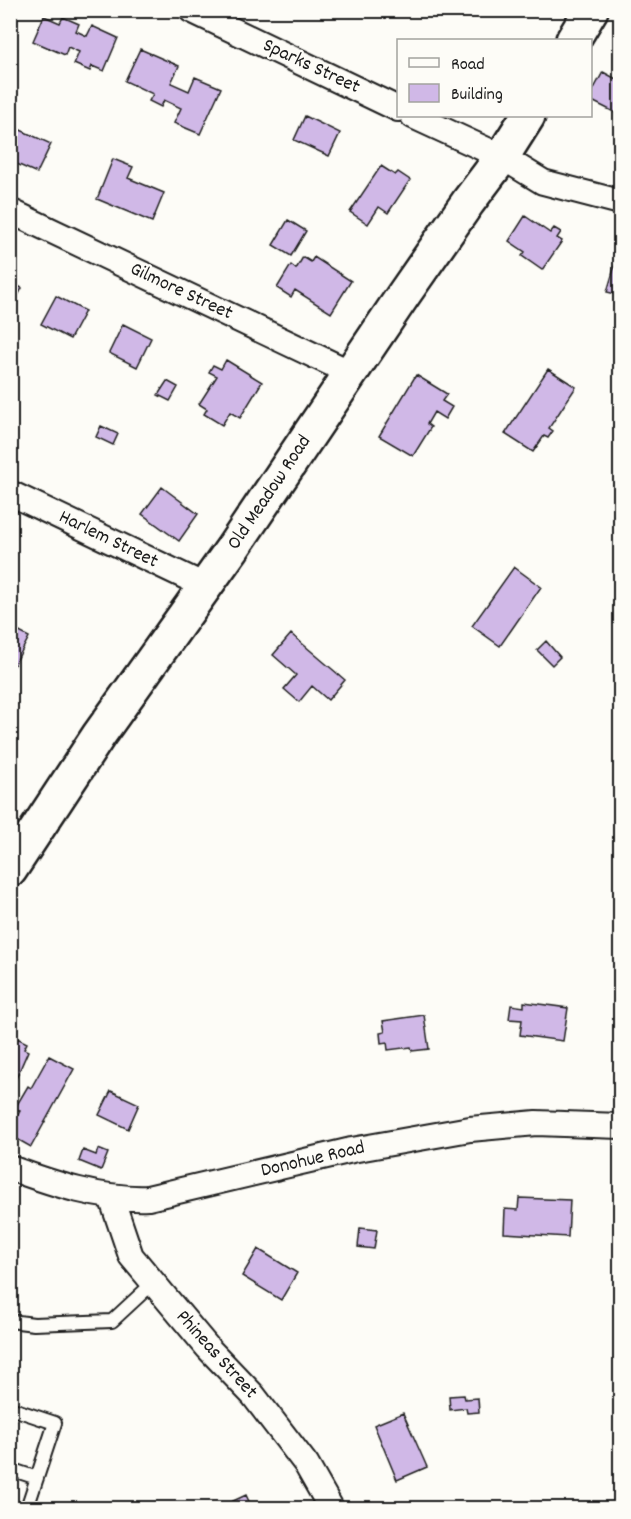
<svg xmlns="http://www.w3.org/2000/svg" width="631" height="1519" font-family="Dekko,sans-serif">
  <rect width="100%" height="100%" fill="#fdfcf7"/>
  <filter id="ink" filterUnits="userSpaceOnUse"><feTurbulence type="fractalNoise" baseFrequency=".0167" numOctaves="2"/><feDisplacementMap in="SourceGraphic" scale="12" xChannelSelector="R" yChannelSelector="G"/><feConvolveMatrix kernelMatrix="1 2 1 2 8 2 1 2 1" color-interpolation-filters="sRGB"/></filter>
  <g filter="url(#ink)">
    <path fill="#d0b8e7" stroke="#1c1c1c" stroke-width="1.5" d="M 44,16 L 60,23 L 63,17 L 79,24 L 76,31 L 87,36 L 92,26 L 118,38 L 104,71 L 92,66 L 90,71 L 74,64 L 79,52 L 68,47 L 65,55 L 33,41 Z
      M 140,49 L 179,66 L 171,83 L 189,91 L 195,77 L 221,88 L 200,134 L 174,123 L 181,108 L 164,100 L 161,107 L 149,101 L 153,94 L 125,81 Z
      M 603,72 L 620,81 L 620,115 L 590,100 L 590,96 Z
      M 305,116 L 340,133 L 329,156 L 294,140 Z
      M 14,127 L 51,144 L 37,173 L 10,161 L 10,135 Z
      M 113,159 L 133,167 L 128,178 L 164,193 L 152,222 L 97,199 Z
      M 381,166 L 395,175 L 398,172 L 410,180 L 388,213 L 379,207 L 368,224 L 350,212 Z
      M 525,216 L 550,233 L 554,228 L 561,232 L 557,238 L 562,241 L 542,270 L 522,256 L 525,252 L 509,241 Z
      M 288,220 L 306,231 L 291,256 L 273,245 Z
      M 618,255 L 620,256 L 620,295 L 607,292 Z
      M 303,257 L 311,262 L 314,257 L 351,281 L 331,313 L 295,290 L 291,297 L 277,288 L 291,265 L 296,269 Z
      M 10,282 L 22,288 L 10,311 Z
      M 56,296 L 85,311 L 70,339 L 41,324 Z
      M 123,324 L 151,338 L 137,367 L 109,353 Z
      M 226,360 L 262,382 L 240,418 L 230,412 L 222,425 L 204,414 L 207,409 L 199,404 L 217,376 L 209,372 L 213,365 L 221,369 Z
      M 548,369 L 576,387 L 549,428 L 553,431 L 548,438 L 544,436 L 533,452 L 505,434 Z
      M 416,375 L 447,394 L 442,401 L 452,407 L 445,419 L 434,412 L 427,424 L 431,427 L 413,456 L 379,436 Z
      M 167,381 L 178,387 L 170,401 L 158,395 Z
      M 101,426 L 118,434 L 113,445 L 96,437 Z
      M 162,487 L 198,514 L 179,541 L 142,514 Z
      M 514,567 L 541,587 L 500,646 L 472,626 Z
      M 10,627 L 29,637 L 10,673 Z
      M 291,634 L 345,680 L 328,700 L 312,686 L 299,702 L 284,689 L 296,675 L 273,655 Z
      M 546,641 L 560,657 L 552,665 L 537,650 Z
      M 524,1002 L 568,1008 L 563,1041 L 520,1035 L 522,1020 L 509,1019 L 511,1005 L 524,1007 Z
      M 424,1015 L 429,1049 L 412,1051 L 411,1047 L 388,1050 L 387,1042 L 381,1043 L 380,1033 L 385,1032 L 383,1021 Z
      M 17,1038 L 27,1043 L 24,1049 L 28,1051 L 10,1092 L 10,1043 L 14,1045 Z
      M 49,1056 L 74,1069 L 31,1147 L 10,1135 L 10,1128 L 20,1111 L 15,1108 L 28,1086 L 31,1088 Z
      M 111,1091 L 139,1104 L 128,1129 L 99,1115 Z
      M 98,1149 L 108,1153 L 101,1170 L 79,1161 L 83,1150 L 96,1155 Z
      M 519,1198 L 570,1200 L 568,1237 L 504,1233 L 505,1209 L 518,1210 Z
      M 360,1228 L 377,1230 L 374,1249 L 358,1247 Z
      M 258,1249 L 297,1273 L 281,1300 L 242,1276 Z
      M 464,1395 L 465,1399 L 478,1398 L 479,1412 L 467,1413 L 466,1408 L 450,1410 L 449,1396 Z
      M 403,1413 L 427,1467 L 397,1480 L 374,1425 Z
      M 246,1495 L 252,1508 L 218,1508 Z"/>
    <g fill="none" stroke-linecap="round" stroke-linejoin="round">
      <g stroke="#1c1c1c" stroke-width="16">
        <path id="lane" d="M 10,1321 L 34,1324 L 112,1321 L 153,1283
          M 10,1408 L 55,1423 L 27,1508
          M 10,1469 L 37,1478"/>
      </g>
      <g stroke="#1c1c1c" stroke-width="28">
        <path id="street" d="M 191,10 L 398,109
          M 413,116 L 502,157 L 543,182 L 620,202
          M 10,211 L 351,373
          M 10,493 L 205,586
          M 10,1168 C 54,1184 101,1200 148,1198 L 352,1150 L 470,1129 L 536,1123 L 620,1126
          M 111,1197 L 131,1256 L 208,1348 L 253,1395 L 306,1464 L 331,1508"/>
      </g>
      <g stroke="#1c1c1c" stroke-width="38">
        <path id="secondary" d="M 573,40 L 591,10
          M 10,870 L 99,735 L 232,549 L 404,294 L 468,202 L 502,157 L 528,116"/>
      </g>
      <use href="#lane" stroke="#fdfcf7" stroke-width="12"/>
      <use href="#street" stroke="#fdfcf7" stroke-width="24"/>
      <use href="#secondary" stroke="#fdfcf7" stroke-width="33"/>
    </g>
  </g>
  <g text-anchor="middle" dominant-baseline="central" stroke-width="4.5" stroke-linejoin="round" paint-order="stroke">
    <g font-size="20" fill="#1c1c1c" stroke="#fdfcf7">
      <text transform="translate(311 67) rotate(25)">Sparks Street</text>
      <text transform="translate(181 292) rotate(25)">Gilmore Street</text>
      <text transform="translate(270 493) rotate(-56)">Old Meadow Road</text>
      <text transform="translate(108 540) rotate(26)">Harlem Street</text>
      <text transform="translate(313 1160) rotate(-13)">Donohue Road</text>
      <text transform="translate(216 1355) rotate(48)">Phineas Street</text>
    </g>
  </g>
  <rect width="631" height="1519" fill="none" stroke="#fdfcf7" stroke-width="36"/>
  <rect x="18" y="18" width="595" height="1483" fill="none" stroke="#1c1c1c" stroke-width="2" filter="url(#ink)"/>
  <rect x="397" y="39" width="195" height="78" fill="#fdfcf7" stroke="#a3a29f" stroke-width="1.5"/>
  <rect x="409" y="58" width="30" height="9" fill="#fdfcf7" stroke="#a3a29f" stroke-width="1.5"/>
  <text x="451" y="69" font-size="18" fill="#1c1c1c">Road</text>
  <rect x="409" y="84" width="30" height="18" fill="#d0b8e7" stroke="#a3a29f" stroke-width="1.5"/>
  <text x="451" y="99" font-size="18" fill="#1c1c1c">Building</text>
</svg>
